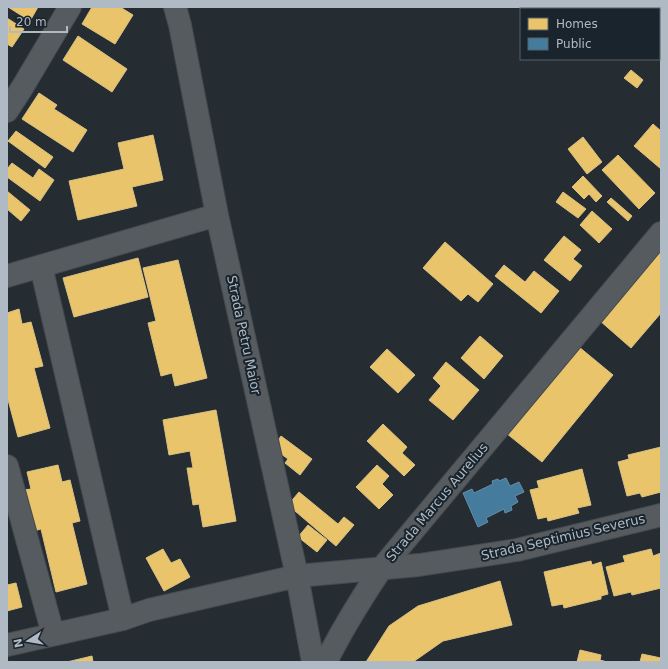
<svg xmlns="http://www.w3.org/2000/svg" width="668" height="669" font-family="'DejaVu Sans',sans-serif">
  <rect width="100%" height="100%" fill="#262d32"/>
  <path fill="#e9c46a" stroke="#d8c185" d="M 8,7 L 38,7 L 30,21 Z
    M 92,7 L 120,7 L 133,15 L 115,44 L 82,24 Z
    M 7,18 L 24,29 L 12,47 L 7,44 Z
    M 78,36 L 127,69 L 112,92 L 63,60 Z
    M 631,70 L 643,80 L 637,88 L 624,78 Z
    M 39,93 L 57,105 L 54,109 L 87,130 L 73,152 L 22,119 Z
    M 653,124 L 661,131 L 661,169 L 634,146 Z
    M 16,131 L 53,157 L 45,168 L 8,141 Z
    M 153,135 L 163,180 L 132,187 L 137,206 L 78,220 L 69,181 L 124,169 L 118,143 Z
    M 583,137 L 602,162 L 587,174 L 568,149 Z
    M 618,155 L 655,193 L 639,209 L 602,170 Z
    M 12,163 L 33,178 L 39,169 L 54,180 L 40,201 L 7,177 L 7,169 Z
    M 583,176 L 602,196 L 596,202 L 589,194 L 584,199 L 572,187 Z
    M 7,191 L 30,210 L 21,221 L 7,209 Z
    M 563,192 L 586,209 L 578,218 L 556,202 Z
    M 611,198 L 632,216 L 628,221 L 607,202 Z
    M 592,211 L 612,229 L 599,243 L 580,225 Z
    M 564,236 L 581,250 L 573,259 L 582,266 L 570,281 L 544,260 Z
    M 661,239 L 661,313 L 631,348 L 599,320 Z
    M 445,242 L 493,284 L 478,302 L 468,294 L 461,301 L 423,268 Z
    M 138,258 L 148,297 L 74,317 L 63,278 Z
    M 178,260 L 207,378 L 175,386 L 172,373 L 161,376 L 148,323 L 156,321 L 143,268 Z
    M 504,265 L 525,282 L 534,271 L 559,291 L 541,313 L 495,276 Z
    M 19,309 L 22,324 L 31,322 L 43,366 L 34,368 L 50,428 L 18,437 L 7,396 L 7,313 Z
    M 480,336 L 503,356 L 484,379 L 461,358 Z
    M 573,342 L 613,375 L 542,462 L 506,433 Z
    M 387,349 L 415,375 L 398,393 L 370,367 Z
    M 446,362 L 479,390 L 453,420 L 429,400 L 441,386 L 433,378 Z
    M 216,410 L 236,521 L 203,527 L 199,504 L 193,505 L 187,468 L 193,468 L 190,451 L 169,455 L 163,420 Z
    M 383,424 L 407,447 L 402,453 L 415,465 L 404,476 L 367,441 Z
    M 281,436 L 312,459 L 300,475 L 285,463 L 288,459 L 273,448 Z
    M 661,447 L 661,492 L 642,497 L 640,493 L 627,496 L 618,462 L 629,459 L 628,455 Z
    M 58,465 L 62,482 L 70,480 L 80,521 L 72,523 L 87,584 L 56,592 L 41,529 L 34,531 L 24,490 L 31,489 L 27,472 Z
    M 377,465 L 389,476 L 382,484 L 393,495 L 379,509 L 356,487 Z
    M 582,469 L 591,505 L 577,508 L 579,513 L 548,521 L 547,517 L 538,519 L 530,490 L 539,488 L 537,481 Z
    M 299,492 L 338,524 L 344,517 L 354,525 L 336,546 L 288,505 Z
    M 308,525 L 327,540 L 317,552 L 298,537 Z
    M 163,549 L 171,563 L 180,559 L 190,577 L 164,591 L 146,558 Z
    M 651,549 L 653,556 L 661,553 L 661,588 L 632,595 L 631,592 L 614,596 L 606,567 L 625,562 L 623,556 Z
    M 591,561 L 592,565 L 601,562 L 608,594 L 601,596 L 601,599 L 564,608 L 563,604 L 552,606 L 544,572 Z
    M 500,581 L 512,625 L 443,641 L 413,662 L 366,662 L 389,626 L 418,606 Z
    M 16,583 L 22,607 L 7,611 L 7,585 Z
    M 580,650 L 601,655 L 600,660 L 607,662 L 577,662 Z
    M 642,654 L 661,658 L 661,662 L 640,662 Z
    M 92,656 L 93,662 L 67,662 Z"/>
  <path fill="#457b9d" stroke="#658ea9" d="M 506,478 L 510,486 L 519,482 L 524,492 L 515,496 L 518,502 L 511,506 L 512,510 L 505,513 L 504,509 L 486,518 L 488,522 L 478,527 L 463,493 L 472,489 L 474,493 L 493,484 L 492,481 L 498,479 L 499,481 Z"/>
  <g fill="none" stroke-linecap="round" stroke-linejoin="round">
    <g stroke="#44494d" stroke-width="24">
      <path id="minor" d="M 175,7 L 180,25 L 217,215 L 297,576 L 313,662
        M 7,111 L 22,88 L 70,7
        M 41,266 L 123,619
        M 7,276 L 217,215
        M 7,466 L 53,634
        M 7,645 L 123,619 L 149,610 L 297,576 L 419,565 L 517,550 L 661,515
        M 326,662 C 342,629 361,599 381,569 L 661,233"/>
    </g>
    <use href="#minor" stroke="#565b60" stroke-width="22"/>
  </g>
  <g text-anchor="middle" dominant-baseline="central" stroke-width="4" stroke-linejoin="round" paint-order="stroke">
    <g font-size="13" fill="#afbac4" stroke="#1a242c">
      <text transform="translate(244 335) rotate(78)">Strada Petru Maior</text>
      <text transform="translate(437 502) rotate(-50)">Strada Marcus Aurelius</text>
      <text transform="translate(563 537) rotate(-13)">Strada Septimius Severus</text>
    </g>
  </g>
  <rect width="668" height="669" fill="none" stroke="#afbac4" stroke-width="16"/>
  <rect x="520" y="8" width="140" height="52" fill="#1a242c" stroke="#566069"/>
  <rect x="528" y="18" width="20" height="12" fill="#e9c46a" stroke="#566069"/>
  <text x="556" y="28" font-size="12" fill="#afbac4">Homes</text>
  <rect x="528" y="38" width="20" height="12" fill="#457b9d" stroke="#566069"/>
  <text x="556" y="48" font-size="12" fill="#afbac4">Public</text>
  <g transform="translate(28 641) rotate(258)" stroke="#1a242c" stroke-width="3" paint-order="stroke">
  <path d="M0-3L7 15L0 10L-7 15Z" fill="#afbac4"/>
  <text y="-6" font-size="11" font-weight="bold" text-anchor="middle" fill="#afbac4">N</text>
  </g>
  <path d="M10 26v6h57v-6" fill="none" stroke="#afbac4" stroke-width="2"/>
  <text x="16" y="26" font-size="12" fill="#afbac4" stroke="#1a242c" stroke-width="3" paint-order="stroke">20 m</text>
</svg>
